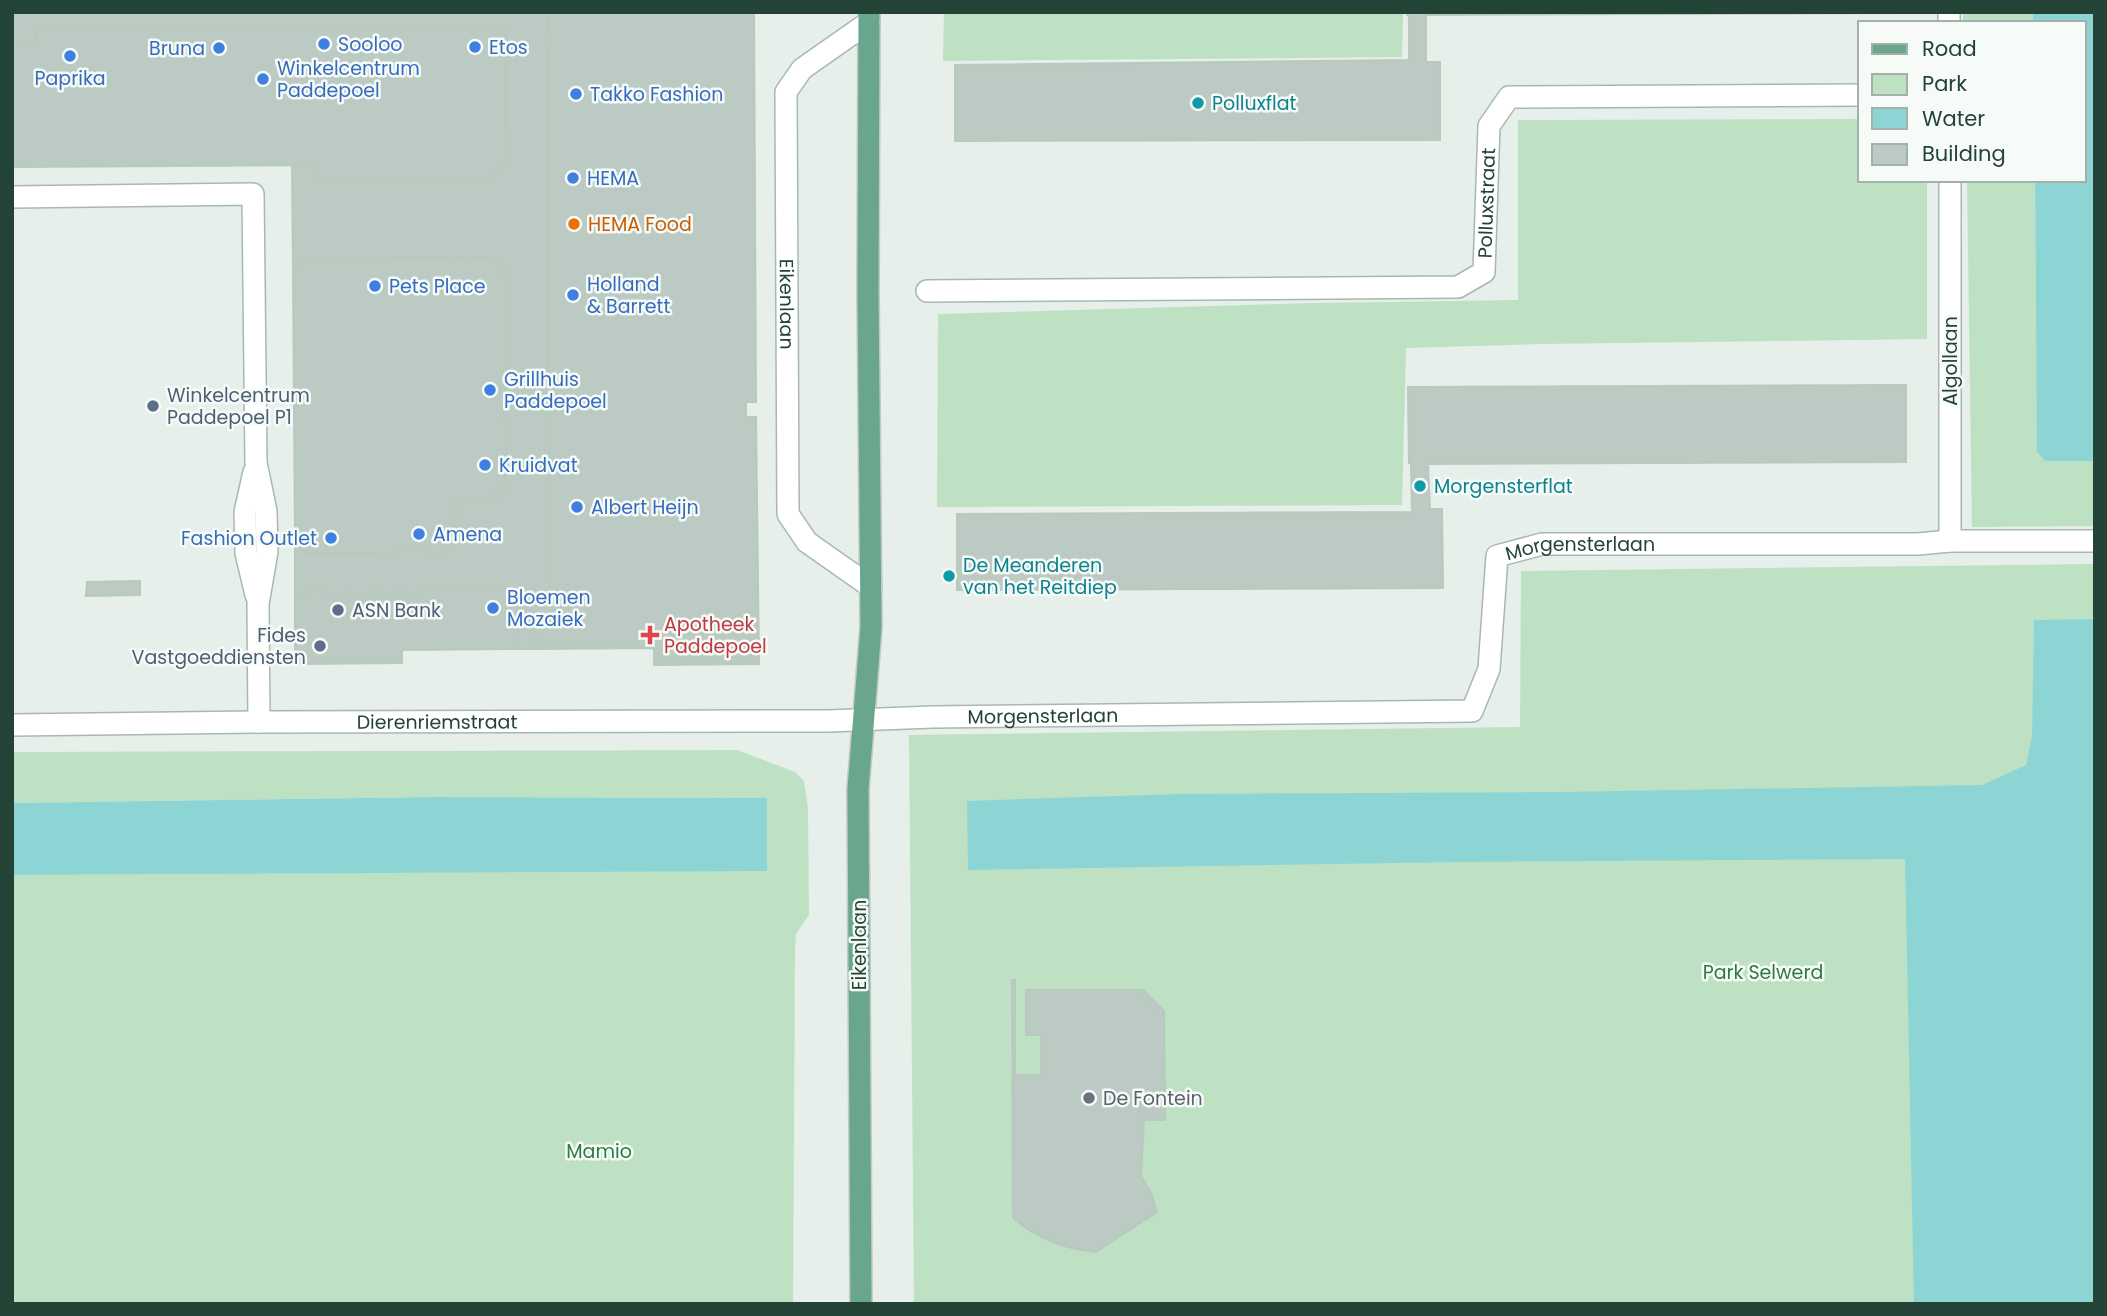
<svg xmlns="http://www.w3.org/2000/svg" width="2107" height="1316" font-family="Poppins,sans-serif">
  <rect width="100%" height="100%" fill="#e6efea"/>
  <path fill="#bee1c3" d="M 944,12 L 1403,12 L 1402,57 L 943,61 Z
    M 1963,12 L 2033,12 L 2033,23 L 1963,23 Z
    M 1860,119 L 1860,180 L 1927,180 L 1927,339 L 1542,344 L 1406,348 L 1402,505 L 937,507 L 938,314 L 1316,303 L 1518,300 L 1518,120 Z
    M 1967,180 L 2035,180 L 2036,316 L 2045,461 L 2095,461 L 2095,526 L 1972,527 Z
    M 2095,564 L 2095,1304 L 914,1304 L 909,735 L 1520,727 L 1521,571 Z
    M 737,750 L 795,772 L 804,781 L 808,808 L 809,915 L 796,934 L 795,947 L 793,1304 L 12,1304 L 12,875 L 767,870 L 767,798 L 434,797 L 12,803 L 12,752 Z"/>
  <path fill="#8dd5d5" d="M 2033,12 L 2095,12 L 2095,461 L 2045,461 L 2037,452 L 2035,180 L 2084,180 L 2084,23 L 2033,23 Z
    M 2095,619 L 2095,1304 L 1914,1304 L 1905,859 L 1458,862 L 968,870 L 967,801 L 1178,794 L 1561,792 L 1982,785 L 2026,765 L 2032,736 L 2034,620 Z
    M 434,797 L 767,798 L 767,871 L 12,875 L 12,803 Z"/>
  <path fill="#bbcac2" stroke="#b8c9bf" stroke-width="2" d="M 12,12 L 547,12 L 550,599 L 535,599 L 537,649 L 518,649 L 517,599 L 509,590 L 425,590 L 421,594 L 402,594 L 399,590 L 396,594 L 377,593 L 374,590 L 370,593 L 352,593 L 348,590 L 345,593 L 326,593 L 323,589 L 306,590 L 307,598 L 299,598 L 299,595 L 295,595 L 295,542 L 301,542 L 301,548 L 307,548 L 306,553 L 309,554 L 397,553 L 401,549 L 425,549 L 429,553 L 441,553 L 446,547 L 452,547 L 451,541 L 456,536 L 453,533 L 452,517 L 456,514 L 456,499 L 480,501 L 480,499 L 492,499 L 496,496 L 502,495 L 502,489 L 505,486 L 504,468 L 506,467 L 507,421 L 503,421 L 503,412 L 506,412 L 506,273 L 501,268 L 501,262 L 495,262 L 490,257 L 304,258 L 304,263 L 299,263 L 299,269 L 293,269 L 292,165 L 317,165 L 318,181 L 488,179 L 506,163 L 505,26 L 36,29 L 37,43 L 12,43 Z
    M 547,12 L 754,12 L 756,402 L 746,402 L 746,417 L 756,417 L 759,664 L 654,665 L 654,648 L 537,649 L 535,599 L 550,599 Z
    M 1407,12 L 1903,12 L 1903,13 L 1426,15 L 1426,62 L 1440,62 L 1440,140 L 955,141 L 955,65 L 1409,60 L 1409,16 L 1407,15 Z
    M 505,26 L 506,163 L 488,179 L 318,181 L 317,165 L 12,167 L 12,43 L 37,43 L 36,29 Z
    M 490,257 L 495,262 L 501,262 L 501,268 L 506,273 L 506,412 L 503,412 L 503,421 L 507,421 L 506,467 L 504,468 L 505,486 L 502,489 L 502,495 L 496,496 L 492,499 L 480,499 L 480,501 L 456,499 L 456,514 L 452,517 L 453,533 L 456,536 L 451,541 L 452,547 L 446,547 L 441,553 L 429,553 L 425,549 L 401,549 L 397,553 L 306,553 L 307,548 L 301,548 L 301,542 L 295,542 L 293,269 L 299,269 L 299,263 L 304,263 L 304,258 Z
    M 1906,385 L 1906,462 L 1428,464 L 1430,509 L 1442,509 L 1443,588 L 957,590 L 957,514 L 1412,512 L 1411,463 L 1409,463 L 1408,387 Z
    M 140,581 L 140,595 L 86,596 L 87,582 Z
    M 323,589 L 326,593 L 345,593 L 348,590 L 352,593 L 370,593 L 374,590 L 377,593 L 396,594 L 399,590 L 402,594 L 421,594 L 425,590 L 509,590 L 517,599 L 518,649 L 402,650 L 402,663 L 295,664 L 295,595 L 299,595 L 299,598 L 307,598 L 306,590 Z
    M 1012,980 L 1015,980 L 1015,1075 L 1041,1075 L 1041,1035 L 1026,1035 L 1026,990 L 1143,990 L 1164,1011 L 1165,1120 L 1144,1120 L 1141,1176 L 1151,1193 L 1157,1212 L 1096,1252 L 1075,1249 L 1052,1242 L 1030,1231 L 1013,1218 Z"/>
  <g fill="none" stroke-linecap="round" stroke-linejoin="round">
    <g stroke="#a8b8b0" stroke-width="24">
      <g id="minor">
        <path d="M 1949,12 L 1949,23"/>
        <path id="s1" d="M 869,22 L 802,69 L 786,92 L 788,514 L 807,542 L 871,587"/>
        <path d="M 1950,180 L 1950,541"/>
        <path d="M 12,197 L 253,194 L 256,463 L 266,511 L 267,552 L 258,604 L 259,722"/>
        <path id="s2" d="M 927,291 L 1458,287 L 1484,272 L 1489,126 L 1509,97 L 1860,95"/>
        <path d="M 254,472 L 245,512 L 246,553 L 256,595"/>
        <path id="s3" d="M 12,725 L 259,722 L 828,721 L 933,717 L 1472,711 L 1489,669 L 1497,556 L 1542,544 L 1918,544 L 1950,541 L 2095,541"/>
      </g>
    </g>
    <g stroke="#c1cac7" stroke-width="24">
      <path id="major" d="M 861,1304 L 858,789 L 871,627 L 868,291 L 869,12"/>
    </g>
    <use href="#minor" stroke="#fff" stroke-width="21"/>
    <use href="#major" stroke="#69a68d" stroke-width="21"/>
  </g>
  <g fill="#3f7fe0" stroke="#f7fbf8" stroke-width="2.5">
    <circle cx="324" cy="44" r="7"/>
    <circle cx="475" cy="47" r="7"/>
    <circle cx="219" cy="48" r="7"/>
    <circle cx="70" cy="56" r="7"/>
    <circle cx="263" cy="79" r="7"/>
    <circle cx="576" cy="94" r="7"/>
    <circle cx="573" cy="178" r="7"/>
    <circle cx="375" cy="286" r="7"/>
    <circle cx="573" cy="295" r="7"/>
    <circle cx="490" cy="390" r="7"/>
    <circle cx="485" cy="465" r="7"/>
    <circle cx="577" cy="507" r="7"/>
    <circle cx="419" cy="534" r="7"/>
    <circle cx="331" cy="538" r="7"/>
    <circle cx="493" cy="608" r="7"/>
  </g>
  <g fill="#0f9aa8" stroke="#f7fbf8" stroke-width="2.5">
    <circle cx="1198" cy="103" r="7"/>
    <circle cx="1420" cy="486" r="7"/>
    <circle cx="949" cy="576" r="7"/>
  </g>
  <circle fill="#e8710a" stroke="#f7fbf8" stroke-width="2.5" cx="574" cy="224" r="7"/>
  <g fill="#5c6f8a" stroke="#f7fbf8" stroke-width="2.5">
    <circle cx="153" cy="406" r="7"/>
    <circle cx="338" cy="610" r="7"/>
    <circle cx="320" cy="646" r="7"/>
  </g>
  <path fill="#e0444e" stroke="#f7fbf8" stroke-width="2.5" d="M646.5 624.5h7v7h7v7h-7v7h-7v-7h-7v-7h7z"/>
  <circle fill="#6b7280" stroke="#f7fbf8" stroke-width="2.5" cx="1089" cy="1098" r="7"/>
  <g text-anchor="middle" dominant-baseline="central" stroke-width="5" stroke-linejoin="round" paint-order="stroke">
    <g font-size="19" fill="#366cbe" stroke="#f7fbf8" text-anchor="start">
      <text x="338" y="44">Sooloo</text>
      <text x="489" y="47">Etos</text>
      <text x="205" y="48" text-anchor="end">Bruna</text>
      <text x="277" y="68">Winkelcentrum<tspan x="277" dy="22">Paddepoel</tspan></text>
      <text x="70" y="78" text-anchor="middle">Paprika</text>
      <text x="590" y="94">Takko Fashion</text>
      <text x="587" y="178">HEMA</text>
      <text x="587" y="284">Holland<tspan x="587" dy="22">&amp; Barrett</tspan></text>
      <text x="389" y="286">Pets Place</text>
      <text x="504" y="379">Grillhuis<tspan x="504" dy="22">Paddepoel</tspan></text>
      <text x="499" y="465">Kruidvat</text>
      <text x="591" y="507">Albert Heijn</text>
      <text x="433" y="534">Amena</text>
      <text x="317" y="538" text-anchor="end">Fashion Outlet</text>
      <text x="507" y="597">Bloemen<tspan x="507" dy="22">Mozaiek</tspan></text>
    </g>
    <g font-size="19" fill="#0d838f" stroke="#f7fbf8" text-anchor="start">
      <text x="1212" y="103">Polluxflat</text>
      <text x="1434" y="486">Morgensterflat</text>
      <text x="963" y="565">De Meanderen<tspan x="963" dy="22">van het Reitdiep</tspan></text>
    </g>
    <g font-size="19" fill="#234336" stroke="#f7fbf8">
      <text stroke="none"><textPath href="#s2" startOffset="630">Polluxstraat</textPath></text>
      <text stroke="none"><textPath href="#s1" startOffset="322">Eikenlaan</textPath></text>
      <text transform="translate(1950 361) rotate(-90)">Algollaan</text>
      <text stroke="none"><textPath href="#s3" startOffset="1703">Morgensterlaan</textPath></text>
      <text stroke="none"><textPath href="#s3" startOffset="1031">Morgensterlaan</textPath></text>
      <text stroke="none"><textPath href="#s3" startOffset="425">Dierenriemstraat</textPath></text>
      <text transform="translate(859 945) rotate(-90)">Eikenlaan</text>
    </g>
    <g font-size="19" fill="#c56008" stroke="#f7fbf8" text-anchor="start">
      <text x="588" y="224">HEMA Food</text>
    </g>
    <g font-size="19" fill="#4e5e75" stroke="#f7fbf8" text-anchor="start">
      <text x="167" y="395">Winkelcentrum<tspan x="167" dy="22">Paddepoel P1</tspan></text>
      <text x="352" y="610">ASN Bank</text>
      <text x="306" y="635" text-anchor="end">Fides<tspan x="306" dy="22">Vastgoeddiensten</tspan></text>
    </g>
    <g font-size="19" fill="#be3a42" stroke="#f7fbf8" text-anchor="start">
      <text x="664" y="624">Apotheek<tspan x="664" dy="22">Paddepoel</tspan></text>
    </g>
    <g font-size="19" fill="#2c7b3f" stroke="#f7fbf8">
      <text x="1763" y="972">Park Selwerd</text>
      <text x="599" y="1151">Mamio</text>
    </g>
    <g font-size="19" fill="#5b616d" stroke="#f7fbf8" text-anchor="start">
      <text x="1103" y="1098">De Fontein</text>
    </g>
  </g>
  <rect width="2107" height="1316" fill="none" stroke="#234336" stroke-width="28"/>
  <rect x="1858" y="21" width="228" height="161" fill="#f7fbf8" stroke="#a2b1aa" stroke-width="2"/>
  <rect x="1872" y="44" width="35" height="10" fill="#69a68d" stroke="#a2b1aa" stroke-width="2"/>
  <text x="1922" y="56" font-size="21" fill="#234336">Road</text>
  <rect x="1872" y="74" width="35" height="21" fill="#bee1c3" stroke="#a2b1aa" stroke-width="2"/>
  <text x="1922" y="91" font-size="21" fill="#234336">Park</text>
  <rect x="1872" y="108" width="35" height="21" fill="#8dd5d5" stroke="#a2b1aa" stroke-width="2"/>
  <text x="1922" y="126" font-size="21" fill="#234336">Water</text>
  <rect x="1872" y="144" width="35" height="21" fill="#bbcac2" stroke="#a2b1aa" stroke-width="2"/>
  <text x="1922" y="161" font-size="21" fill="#234336">Building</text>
</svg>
